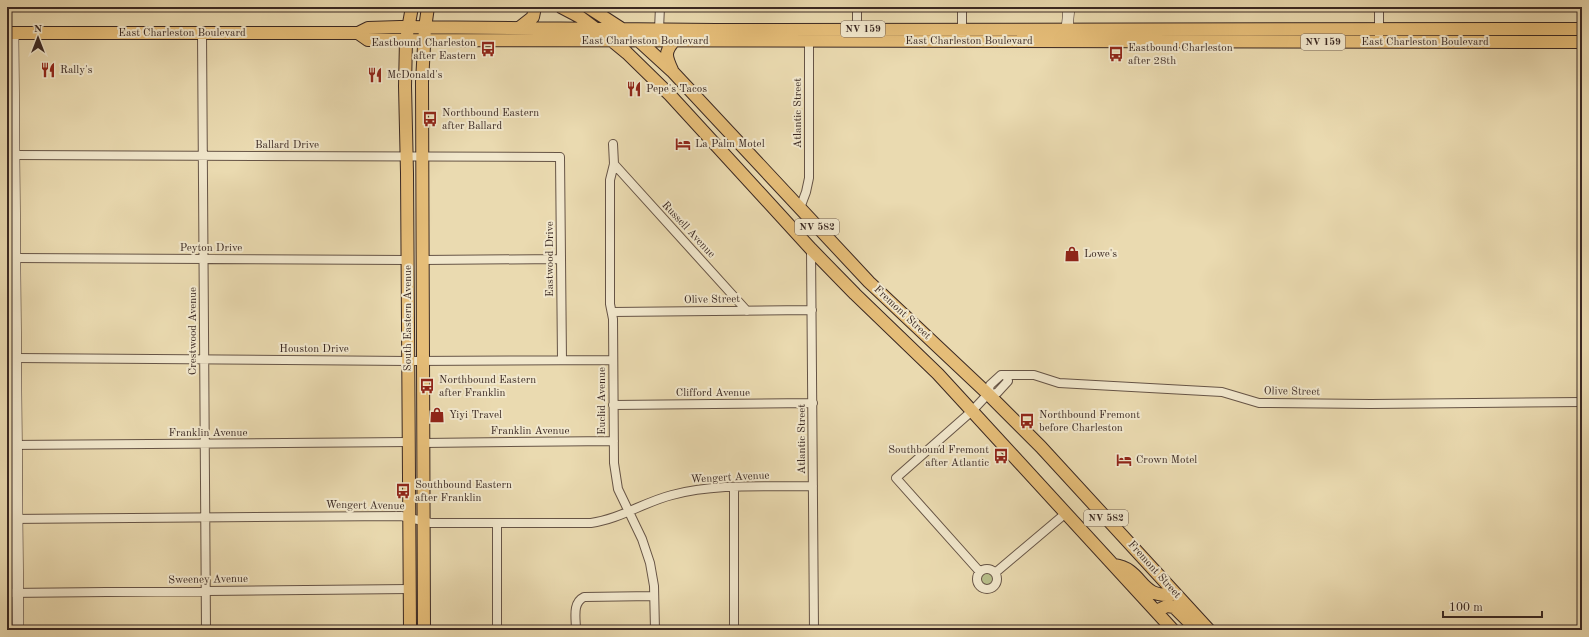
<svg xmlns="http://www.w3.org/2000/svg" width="1589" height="637" font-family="'Old Standard TT',serif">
  <rect width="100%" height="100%" fill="#eadab0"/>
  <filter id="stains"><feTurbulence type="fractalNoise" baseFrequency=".005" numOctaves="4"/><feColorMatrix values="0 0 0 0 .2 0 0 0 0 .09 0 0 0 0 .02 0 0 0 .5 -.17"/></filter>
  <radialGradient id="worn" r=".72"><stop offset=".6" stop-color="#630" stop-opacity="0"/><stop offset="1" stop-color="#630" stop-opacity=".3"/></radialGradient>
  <path fill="#b7bf8b" stroke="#787456" d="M977 582a9 9 0 1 1 18 0a9 9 0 1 1-18 0Z"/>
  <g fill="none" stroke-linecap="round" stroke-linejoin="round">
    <g stroke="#665446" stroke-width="10">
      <path id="street" d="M 857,7 L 857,34
        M 659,29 L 660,7
        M 202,33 L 206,630
        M 962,34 L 962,7
        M 1379,42 L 1379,7
        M 613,144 L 614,164 L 610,180 L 610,304 L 613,319 L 614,463 L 618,489 L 642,539 L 650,563 L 654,586 L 655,630
        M 14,155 L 560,157 L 562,360
        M 614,164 L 747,311
        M 800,208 L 806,192 L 809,178 L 809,41
        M 811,249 L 814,630
        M 15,258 L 408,260
        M 422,260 L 561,259
        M 612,312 L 812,310
        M 16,358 L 409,361 L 613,360
        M 988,394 L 997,393 L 1008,381 L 1006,375
        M 613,405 L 813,403
        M 423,443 L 614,441
        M 7,445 L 409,442
        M 734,487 L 734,630
        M 7,519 L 401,516 L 431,523 L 591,523 C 620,519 644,502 672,495 C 717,483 767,487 813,486
        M 497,523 L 497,630
        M977 579a10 10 0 1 1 20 0a10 10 0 1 1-20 0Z
        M 980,572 L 896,478 L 972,411 L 988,394 L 990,385 L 1001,375 L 1034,375 L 1059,383 L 1222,392 L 1259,403 L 1371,404 L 1582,402
        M 995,573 L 1066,513
        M 7,593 L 410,589
        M 576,630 C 576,618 572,603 584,597 L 654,596"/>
    </g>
    <g stroke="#3a2822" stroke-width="12">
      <path id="secondary" d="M 13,33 L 18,630
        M 1065,38 L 1067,30 L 1069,7"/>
    </g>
    <g stroke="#3a2822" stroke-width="14">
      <path id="primary" d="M 561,7 L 580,17 L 596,29
        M 588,7 L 622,29
        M 519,28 L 533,17 L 535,7
        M 7,33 L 358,33 L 368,28 L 400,27 L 716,30 L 1582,29
        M 358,33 L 368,40 L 406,40 L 1582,42
        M 610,39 L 627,53 L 670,95 L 811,249 L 855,294 L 938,374 L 1173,630
        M 637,39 L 672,71 L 869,282 L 988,394 L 1041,447 L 1209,630
        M 672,70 C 666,57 664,52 674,41
        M 1114,565 C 1145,569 1138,601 1176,594
        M 1156,611 L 1167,606 L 1174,607 L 1197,630
        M 410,630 L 407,173 L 405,86 L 406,40 L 412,7
        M 424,630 L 422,82 L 425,28 L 428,7"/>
    </g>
    <use href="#street" stroke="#f1e7cc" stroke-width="8"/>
    <use href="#secondary" stroke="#f1e7cc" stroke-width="11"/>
    <use href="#primary" stroke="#e5bd78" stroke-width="12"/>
  </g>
  <defs>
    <g id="bus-bare" transform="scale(1.2)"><path d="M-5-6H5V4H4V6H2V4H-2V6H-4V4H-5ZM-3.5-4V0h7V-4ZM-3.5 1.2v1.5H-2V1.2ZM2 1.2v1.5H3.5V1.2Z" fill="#8f2418" stroke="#f1e7cc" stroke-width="2.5" paint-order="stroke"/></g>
    <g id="restaurant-bare" transform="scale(1.2)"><path d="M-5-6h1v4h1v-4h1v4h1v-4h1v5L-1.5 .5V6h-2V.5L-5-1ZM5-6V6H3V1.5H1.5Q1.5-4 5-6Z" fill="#8f2418" stroke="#f1e7cc" stroke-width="2.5" paint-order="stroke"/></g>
    <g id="hotel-bare" transform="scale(1.2)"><path d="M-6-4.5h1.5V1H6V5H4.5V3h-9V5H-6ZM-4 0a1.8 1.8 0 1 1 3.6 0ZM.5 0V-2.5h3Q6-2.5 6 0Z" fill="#8f2418" stroke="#f1e7cc" stroke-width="2.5" paint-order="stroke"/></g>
    <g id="shop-bare" transform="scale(1.2)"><path d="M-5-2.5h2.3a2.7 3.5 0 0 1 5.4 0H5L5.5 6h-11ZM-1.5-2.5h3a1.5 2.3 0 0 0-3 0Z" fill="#8f2418" stroke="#f1e7cc" stroke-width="2.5" paint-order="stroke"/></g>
  </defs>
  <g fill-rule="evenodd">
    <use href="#bus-bare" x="488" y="49"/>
    <use href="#bus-bare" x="1116" y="54"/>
    <use href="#restaurant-bare" x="48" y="70"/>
    <use href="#restaurant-bare" x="375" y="75"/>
    <use href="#restaurant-bare" x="634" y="89"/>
    <use href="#bus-bare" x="430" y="119"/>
    <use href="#hotel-bare" x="683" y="144"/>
    <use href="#shop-bare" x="1072" y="254"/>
    <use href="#bus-bare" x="427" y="386"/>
    <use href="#shop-bare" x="437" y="415"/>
    <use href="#bus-bare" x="1027" y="421"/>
    <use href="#bus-bare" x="1001" y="456"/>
    <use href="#hotel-bare" x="1124" y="460"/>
    <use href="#bus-bare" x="403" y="491"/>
  </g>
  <g text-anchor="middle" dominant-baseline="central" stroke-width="4" stroke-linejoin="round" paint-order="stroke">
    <g fill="#f1e7cc" stroke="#716155" stroke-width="1">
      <rect x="841" y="21" width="44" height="16" rx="3"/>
      <rect x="1301" y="34" width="44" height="16" rx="3"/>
      <rect x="795" y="219" width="44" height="16" rx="3"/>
      <rect x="1084" y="510" width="44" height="16" rx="3"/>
    </g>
    <g font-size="10" font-weight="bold" fill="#3a2822">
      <text x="863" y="29">NV 159</text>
      <text x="1323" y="42">NV 159</text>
      <text x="817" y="227">NV 582</text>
      <text x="1106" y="518">NV 582</text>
    </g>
    <g font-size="11" fill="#3a2822" stroke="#f1e7cc">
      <text x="182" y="33">East Charleston Boulevard</text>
      <text x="645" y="41">East Charleston Boulevard</text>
      <text x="969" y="41">East Charleston Boulevard</text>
      <text x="1425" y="42">East Charleston Boulevard</text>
      <text transform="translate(798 113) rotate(-90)">Atlantic Street</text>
      <text x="287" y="145">Ballard Drive</text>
      <text transform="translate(688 230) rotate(47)">Russell Avenue</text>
      <text x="211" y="248">Peyton Drive</text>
      <text transform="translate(550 259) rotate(-90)">Eastwood Drive</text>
      <text transform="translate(712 300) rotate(-1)">Olive Street</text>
      <text transform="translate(902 313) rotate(43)">Fremont Street</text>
      <text transform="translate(408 318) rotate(-90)">South Eastern Avenue</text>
      <text transform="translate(193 331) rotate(-90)">Crestwood Avenue</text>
      <text x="314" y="349">Houston Drive</text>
      <text transform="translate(1292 392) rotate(1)">Olive Street</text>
      <text x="713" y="393">Clifford Avenue</text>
      <text transform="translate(602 401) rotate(-90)">Euclid Avenue</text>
      <text x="530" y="431">Franklin Avenue</text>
      <text x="208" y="433">Franklin Avenue</text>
      <text transform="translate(802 439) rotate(-90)">Atlantic Street</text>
      <text transform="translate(730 478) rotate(-3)">Wengert Avenue</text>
      <text transform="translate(365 506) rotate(1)">Wengert Avenue</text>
      <text transform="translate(1154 570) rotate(48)">Fremont Street</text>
      <text transform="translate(208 580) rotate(-1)">Sweeney Avenue</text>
    </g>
    <g font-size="11" fill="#3a2822" stroke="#f1e7cc" text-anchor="start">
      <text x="476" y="43" text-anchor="end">Eastbound Charleston<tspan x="476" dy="13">after Eastern</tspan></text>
      <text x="1128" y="48">Eastbound Charleston<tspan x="1128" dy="13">after 28th</tspan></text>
      <text x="60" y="70">Rally's</text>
      <text x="387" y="75">McDonald's</text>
      <text x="646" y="89">Pepe's Tacos</text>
      <text x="442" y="113">Northbound Eastern<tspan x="442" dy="13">after Ballard</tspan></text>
      <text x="695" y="144">La Palm Motel</text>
      <text x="1084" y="254">Lowe's</text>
      <text x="439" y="380">Northbound Eastern<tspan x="439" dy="13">after Franklin</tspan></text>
      <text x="449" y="415">Yiyi Travel</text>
      <text x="1039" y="415">Northbound Fremont<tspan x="1039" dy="13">before Charleston</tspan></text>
      <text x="989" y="450" text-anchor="end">Southbound Fremont<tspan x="989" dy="13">after Atlantic</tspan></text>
      <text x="1136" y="460">Crown Motel</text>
      <text x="415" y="485">Southbound Eastern<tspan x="415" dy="13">after Franklin</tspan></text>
    </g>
  </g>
  <rect width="1589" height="637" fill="none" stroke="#eadab0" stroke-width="24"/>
  <rect x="8" y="8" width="1573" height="621" fill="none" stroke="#3a2822" stroke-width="2"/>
  <rect x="12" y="12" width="1565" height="613" fill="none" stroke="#3a2822"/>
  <g transform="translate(38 38)" stroke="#f1e7cc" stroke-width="3" paint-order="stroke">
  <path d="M0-3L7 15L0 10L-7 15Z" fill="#3a2822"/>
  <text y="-6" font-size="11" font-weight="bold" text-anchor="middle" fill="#3a2822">N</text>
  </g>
  <path d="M1443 611v6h99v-6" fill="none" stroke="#3a2822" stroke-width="2"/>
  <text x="1449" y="611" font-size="12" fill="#3a2822" stroke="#f1e7cc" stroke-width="3" paint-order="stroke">100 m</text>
  <rect width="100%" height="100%" filter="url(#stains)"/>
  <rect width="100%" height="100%" fill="url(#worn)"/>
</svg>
